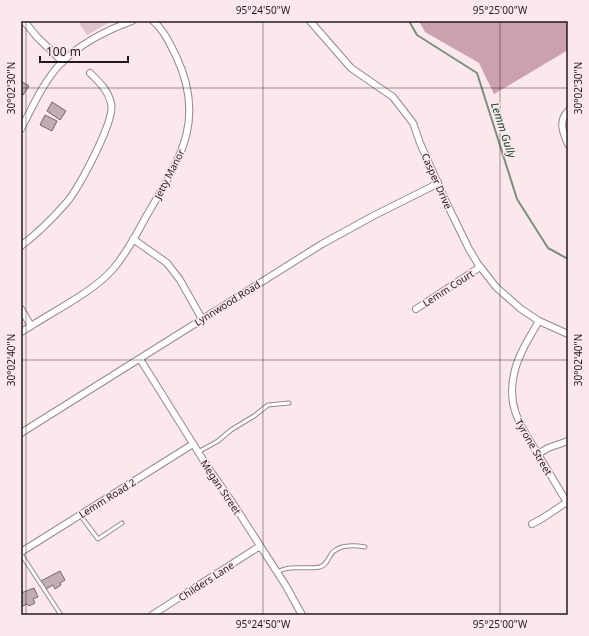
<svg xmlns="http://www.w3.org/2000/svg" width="589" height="636" font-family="'Noto Sans',sans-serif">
  <rect width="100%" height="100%" fill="#fbe8ed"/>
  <path fill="#e0c2cb" d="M 78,21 L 112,21 L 87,35 Z"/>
  <path fill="#cba1ae" d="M 419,21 L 568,21 L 568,50 L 494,94 L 479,63 L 425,32 Z"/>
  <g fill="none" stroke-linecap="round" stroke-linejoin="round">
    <path stroke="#79907f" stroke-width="2" d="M 409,21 L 417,35 L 477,73 L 517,199 L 548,248 L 568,259"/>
  </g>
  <path fill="#c0adb2" stroke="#756469" d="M 21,81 L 29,86 L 23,95 L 21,94 Z
    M 52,102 L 66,111 L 60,120 L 47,111 Z
    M 45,115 L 57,121 L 52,131 L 40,125 Z
    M 60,571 L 65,580 L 60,583 L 61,585 L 55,589 L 53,585 L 46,589 L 41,581 Z
    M 34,588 L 38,597 L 33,599 L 35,603 L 29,606 L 27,604 L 23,606 L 21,602 L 21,593 Z"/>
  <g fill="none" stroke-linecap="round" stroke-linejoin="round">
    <g stroke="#98868b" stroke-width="5">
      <path id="lane" d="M 198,452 L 218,441 L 231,430 L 254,416 L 268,405 L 289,403
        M 80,515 L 98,539 L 122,523
        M 21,554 L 61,615
        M 277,572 C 292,564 304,570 320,567 C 326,565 327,561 330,556 C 337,544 353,545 365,547"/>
    </g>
    <g stroke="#98868b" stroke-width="8">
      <path id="street" d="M 24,21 L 37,37 L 63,62
        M 310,21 L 351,68 L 393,97 L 413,123 L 420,143 L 447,204 L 469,249 L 478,264 L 496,287 L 521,309 L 539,321 L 568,334
        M 568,111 C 558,121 563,133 568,144
        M 21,129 C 33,106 44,80 63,61 C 82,43 107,30 132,21
        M 133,239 L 167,263 L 180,280 L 202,319
        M 21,246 C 38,233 53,218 67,202 C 79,187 116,120 111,103 C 108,90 99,82 90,73
        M 21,309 L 31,326 C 56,310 94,291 113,269 C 127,253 137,233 147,215 C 179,160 207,121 176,56 C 170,44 164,30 153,21
        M 416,309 L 480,267
        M 539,321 C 529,338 518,355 514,374 C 506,409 523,429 539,456 C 549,472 558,488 568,504
        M 21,332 L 31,326
        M 140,359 L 207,466 L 232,502 L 286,586 L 302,615
        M 21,433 L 322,244 L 373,216 L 431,187 L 438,182
        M 538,454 L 548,448 L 568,441
        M 532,524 L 543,518 L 567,502
        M 21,552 L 193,444
        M 152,615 L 260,546"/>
    </g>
    <use href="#lane" stroke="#fff" stroke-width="3"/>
    <use href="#street" stroke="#fff" stroke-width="6"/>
  </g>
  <path fill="none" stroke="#211a1c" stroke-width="1" stroke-opacity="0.45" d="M 26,21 L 26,615M 263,21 L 263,615M 500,21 L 500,615M 21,88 L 568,88M 21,360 L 568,360"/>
  <g text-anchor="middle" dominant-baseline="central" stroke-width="3" stroke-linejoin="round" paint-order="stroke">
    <g font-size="10" fill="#211a1c" stroke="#fbe8ed">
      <text transform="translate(169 174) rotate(-63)">Jetty Manor</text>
      <text transform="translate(437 181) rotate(66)">Casper Drive</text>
      <text transform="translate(448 288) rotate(-33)">Lemm Court</text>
      <text transform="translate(227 303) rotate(-32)">Lynnwood Road</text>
      <text transform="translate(534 447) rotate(60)">Tyrone Street</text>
      <text transform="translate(221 487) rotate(56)">Megan Street</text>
      <text transform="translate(107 498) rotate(-32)">Lemm Road 2</text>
      <text transform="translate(206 581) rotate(-33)">Childers Lane</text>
    </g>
    <g font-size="11" font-style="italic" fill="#084524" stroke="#fbe8ed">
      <text transform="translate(504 130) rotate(72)">Lemm Gully</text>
    </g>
  </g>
  <rect width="589" height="636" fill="none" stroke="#fbe8ed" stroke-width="44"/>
  <path d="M40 56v6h88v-6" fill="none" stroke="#211a1c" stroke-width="2"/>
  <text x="46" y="56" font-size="12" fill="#211a1c" stroke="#fbe8ed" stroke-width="3" paint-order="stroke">100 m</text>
  <rect x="22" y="22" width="545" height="592" fill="none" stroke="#211a1c" stroke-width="1.5"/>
  <g font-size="10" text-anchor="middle" fill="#211a1c">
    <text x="263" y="14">95°24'50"W</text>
    <text x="500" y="14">95°25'00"W</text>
    <text transform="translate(578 88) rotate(-90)" y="4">30°02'30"N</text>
    <text transform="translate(11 88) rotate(-90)" y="4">30°02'30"N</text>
    <text transform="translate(578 360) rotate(-90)" y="4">30°02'40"N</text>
    <text transform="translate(11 360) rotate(-90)" y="4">30°02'40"N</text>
    <text x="263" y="628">95°24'50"W</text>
    <text x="500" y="628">95°25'00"W</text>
  </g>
</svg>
